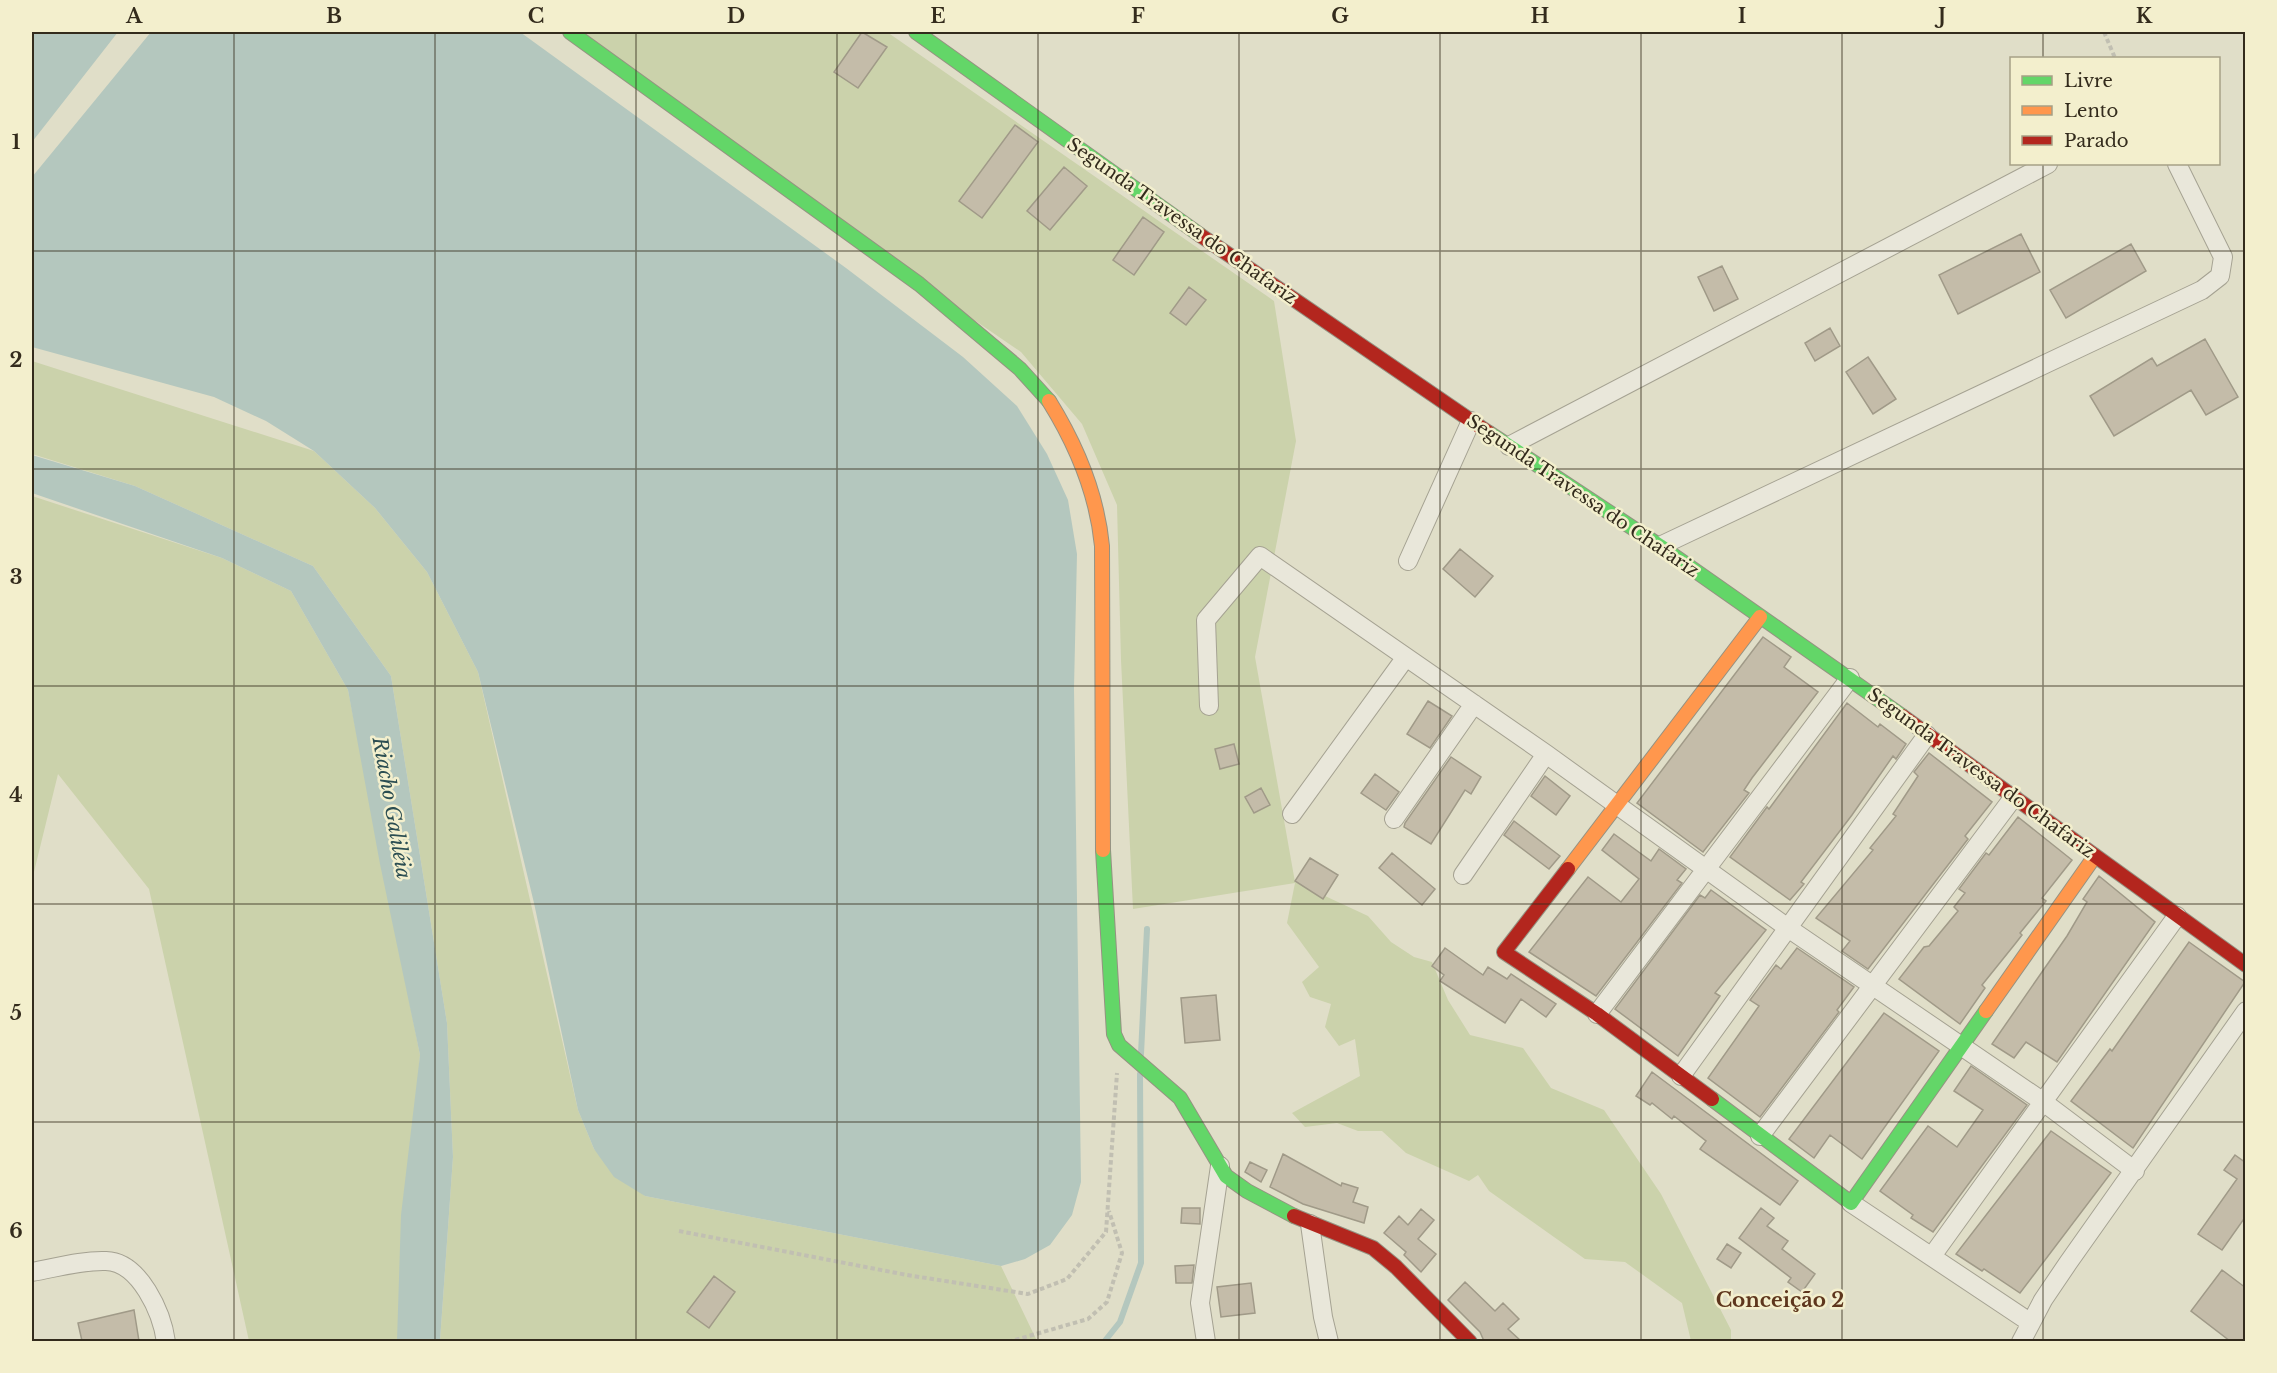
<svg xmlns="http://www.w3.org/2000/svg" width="2277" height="1373" font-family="'Libre Baskerville',serif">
  <rect width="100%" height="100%" fill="#e0dec8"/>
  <path fill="#cbd2ab" d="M 566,32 L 887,32 L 1274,301 L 1296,441 L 1255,657 L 1295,882 L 1368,916 L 1391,942 L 1414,957 L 1432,962 L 1448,1000 L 1470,1035 L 1523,1048 L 1551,1088 L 1604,1110 L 1661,1194 L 1731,1330 L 1731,1341 L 1691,1341 L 1682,1303 L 1625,1262 L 1585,1259 L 1489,1191 L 1478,1175 L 1469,1181 L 1406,1153 L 1382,1131 L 1358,1131 L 1337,1123 L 1305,1127 L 1292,1113 L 1360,1076 L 1355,1039 L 1339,1046 L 1325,1027 L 1331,1004 L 1310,997 L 1302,982 L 1319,967 L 1287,923 L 1295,883 L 1133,909 L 1121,660 L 1117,505 L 1082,424 L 1021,352 L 834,224 Z
    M 32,361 L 314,451 L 375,508 L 427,572 L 478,672 L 578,1110 L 594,1149 L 645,1196 L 1001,1266 L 1037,1341 L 440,1341 L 453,1157 L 447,1023 L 391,676 L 313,566 L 135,486 L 32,454 Z
    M 32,496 L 222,558 L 291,591 L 348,690 L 420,1055 L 399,1341 L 249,1341 L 149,889 L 58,774 L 32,880 Z"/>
  <path fill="#b4c7be" d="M 32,32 L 118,32 L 32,142 Z
    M 151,32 L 520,32 L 846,268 L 963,357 L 1017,406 L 1047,454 L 1068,500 L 1077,554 L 1074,688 L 1081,1182 L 1072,1215 L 1050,1245 L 1025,1259 L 1001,1266 L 645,1196 L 614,1177 L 594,1149 L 578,1110 L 534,903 L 478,672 L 427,572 L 375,508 L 314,451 L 266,421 L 214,397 L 32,347 L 32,177 Z
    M 32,455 L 135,486 L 313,566 L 391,676 L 447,1023 L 453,1157 L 440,1341 L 397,1341 L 401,1215 L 420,1055 L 380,864 L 348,690 L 291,591 L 222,558 L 32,493 Z"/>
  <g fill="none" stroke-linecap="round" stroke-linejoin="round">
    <path stroke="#b4c7be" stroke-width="6" d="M 1141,1054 L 1147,929
      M 1104,1342 L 1120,1322 L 1141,1263 L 1140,1074"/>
  </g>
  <path fill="#c4bca9" stroke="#a09a88" stroke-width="1.5" d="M 862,32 L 887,47 L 858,88 L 834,72 Z
    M 1015,125 L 1038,142 L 982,218 L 959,201 Z
    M 1064,167 L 1087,186 L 1050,230 L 1027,211 Z
    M 1143,217 L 1164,232 L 1134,275 L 1113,260 Z
    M 2021,234 L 2040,272 L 1958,314 L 1939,275 Z
    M 2131,244 L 2146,271 L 2066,318 L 2050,290 Z
    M 1722,266 L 1738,299 L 1714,311 L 1698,277 Z
    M 1189,287 L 1206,300 L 1186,325 L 1170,313 Z
    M 1830,328 L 1840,346 L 1815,361 L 1805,343 Z
    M 2205,339 L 2238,397 L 2206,415 L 2191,390 L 2114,436 L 2090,396 L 2152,358 L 2157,366 Z
    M 1868,357 L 1896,399 L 1873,414 L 1846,372 Z
    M 1460,549 L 1493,576 L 1475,597 L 1443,569 Z
    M 1763,637 L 1791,657 L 1784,667 L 1818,692 L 1752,778 L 1744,790 L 1749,793 L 1703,852 L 1637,803 Z
    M 1428,701 L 1452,716 L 1430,748 L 1407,734 Z
    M 1847,703 L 1878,727 L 1880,724 L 1906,744 L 1896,759 L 1893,756 L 1852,815 L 1801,882 L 1804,884 L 1790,900 L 1730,857 L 1767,807 L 1769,809 Z
    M 1234,744 L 1239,764 L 1220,769 L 1215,749 Z
    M 1929,753 L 1992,802 L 1965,836 L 1968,839 L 1868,969 L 1842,951 L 1850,941 L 1816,918 L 1873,850 L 1870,848 L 1896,816 L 1893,814 L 1918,776 L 1914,772 Z
    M 1451,757 L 1481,777 L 1471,794 L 1465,790 L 1431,844 L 1404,827 L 1405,823 Z
    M 1375,774 L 1399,792 L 1386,810 L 1361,793 Z
    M 1545,776 L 1570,796 L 1556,815 L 1531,796 Z
    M 1261,788 L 1270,805 L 1254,813 L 1245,797 Z
    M 2018,817 L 2072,860 L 2042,898 L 2046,901 L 2020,933 L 2022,935 L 2015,944 L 1982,985 L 1985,988 L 1960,1024 L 1899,979 L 1924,947 L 1929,946 L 1958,911 L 1954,907 L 1965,893 L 1959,889 L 1986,853 L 1989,855 Z
    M 1514,821 L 1560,856 L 1549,869 L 1504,835 Z
    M 1614,834 L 1651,861 L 1659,849 L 1686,869 L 1677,880 L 1682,883 L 1596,996 L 1529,952 L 1588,877 L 1621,902 L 1639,879 L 1602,850 Z
    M 1392,853 L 1435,889 L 1422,905 L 1379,868 Z
    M 1310,858 L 1338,875 L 1323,899 L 1295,881 Z
    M 2099,876 L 2155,922 L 2057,1062 L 2026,1042 L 2014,1058 L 1992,1044 L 2067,936 L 2087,902 L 2083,899 Z
    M 1711,890 L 1766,930 L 1715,993 L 1720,996 L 1678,1056 L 1615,1009 L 1700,895 L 1705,898 Z
    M 2189,942 L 2245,982 L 2133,1148 L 2071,1101 L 2110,1049 L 2112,1051 Z
    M 1445,948 L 1483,975 L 1488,967 L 1507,979 L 1511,974 L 1556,1004 L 1546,1017 L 1521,999 L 1505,1023 L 1440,981 L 1444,975 L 1432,966 Z
    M 1797,948 L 1854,987 L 1837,1010 L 1839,1012 L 1760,1117 L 1708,1078 L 1759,1006 L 1750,1000 L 1776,965 L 1781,969 Z
    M 1216,995 L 1220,1040 L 1185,1043 L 1181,998 Z
    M 1884,1013 L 1939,1051 L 1862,1159 L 1830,1135 L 1814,1158 L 1789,1139 Z
    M 1971,1066 L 2027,1105 L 1933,1232 L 1911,1218 L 1913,1215 L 1880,1191 L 1928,1126 L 1957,1147 L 1983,1110 L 1954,1091 Z
    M 1652,1072 L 1798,1181 L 1780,1205 L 1700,1149 L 1706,1141 L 1674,1116 L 1672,1119 L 1652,1103 L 1650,1105 L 1636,1096 Z
    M 2051,1131 L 2111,1173 L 2020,1293 L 1984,1269 L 1982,1271 L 1956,1254 Z
    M 1283,1154 L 1341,1186 L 1342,1183 L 1358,1188 L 1353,1202 L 1368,1207 L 1364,1223 L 1303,1204 L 1270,1187 Z
    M 2235,1155 L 2246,1163 L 2246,1216 L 2222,1250 L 2198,1234 L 2237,1179 L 2224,1170 Z
    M 1250,1162 L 1267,1170 L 1261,1182 L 1245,1172 Z
    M 1182,1208 L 1200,1208 L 1200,1224 L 1181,1223 Z
    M 1761,1208 L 1774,1218 L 1767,1226 L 1788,1241 L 1782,1249 L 1815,1274 L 1802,1292 L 1788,1282 L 1791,1278 L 1739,1238 Z
    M 1421,1209 L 1434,1220 L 1418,1239 L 1436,1254 L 1421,1272 L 1404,1255 L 1406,1252 L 1384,1233 L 1399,1216 L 1408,1225 Z
    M 1727,1244 L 1741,1253 L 1731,1268 L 1717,1259 Z
    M 1194,1265 L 1192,1283 L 1176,1283 L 1175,1266 Z
    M 2222,1270 L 2246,1288 L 2246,1341 L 2230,1341 L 2191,1311 Z
    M 714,1276 L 735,1292 L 709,1328 L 687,1312 Z
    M 1465,1282 L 1495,1311 L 1503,1303 L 1519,1319 L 1508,1329 L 1521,1341 L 1484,1341 L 1480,1332 L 1448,1300 Z
    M 1251,1283 L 1255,1313 L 1221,1317 L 1217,1287 Z
    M 134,1310 L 139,1341 L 82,1341 L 78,1323 Z"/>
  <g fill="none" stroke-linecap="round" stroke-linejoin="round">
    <g stroke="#a5a292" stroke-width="20">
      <path id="street" d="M 1509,446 L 2048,164
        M 1660,546 L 2202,290 L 2220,276 L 2223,257 L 2177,164
        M 1408,561 L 1471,421
        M 1209,706 L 1206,620 L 1260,556 L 1546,754 L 1788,928 L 2042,1101 L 2135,1171
        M 1292,814 L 1406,657
        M 1394,819 L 1474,704
        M 1463,875 L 1546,754
        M 1597,1014 L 1850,678
        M 1681,1076 L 1927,735
        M 1760,1136 L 2013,798
        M 1851,1203 L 2031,1323
        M 1310,1224 L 1323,1317 L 1329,1342
        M 1932,1256 L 2177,916
        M 32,1272 C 55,1268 82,1260 106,1261 C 140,1262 162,1313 166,1342
        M 1206,1342 L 1200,1303 L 1220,1166
        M 2021,1342 L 2043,1300 L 2068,1263 L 2246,1011"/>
    </g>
    <g stroke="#959282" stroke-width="16">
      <path id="fast" d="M 570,32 L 919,284 L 1020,369 L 1049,401
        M 916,32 L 1200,235
        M 1489,433 L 1660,546 L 1902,716
        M 1103,850 L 1114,1034 L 1119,1045 L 1180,1098 L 1226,1176 L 1247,1191 L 1294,1216
        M 1712,1099 L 1851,1203 L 1986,1011"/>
    </g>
    <g stroke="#959282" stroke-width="16">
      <path id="slow" d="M 1049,401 C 1077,446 1097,494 1102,546 L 1103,850
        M 1568,869 L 1760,617
        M 1986,1011 L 2095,856"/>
    </g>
    <g stroke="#959282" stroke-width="16">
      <path id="jam" d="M 1200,235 L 1489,433
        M 1902,716 L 2246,965
        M 1568,869 L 1504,952 L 1597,1014 L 1712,1099
        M 1294,1216 L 1373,1248 L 1396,1267 L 1470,1342"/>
    </g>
    <path stroke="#c1bfb2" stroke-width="4" stroke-dasharray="4.5 3" stroke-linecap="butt" d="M 2104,32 L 2115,58
      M 679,1231 L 907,1275 L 1028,1294 L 1067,1279 L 1106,1232 L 1117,1073
      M 1008,1342 L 1088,1319 L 1107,1302 L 1122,1253 L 1109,1211"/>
    <use href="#street" stroke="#e9e7da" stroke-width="18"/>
    <use href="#fast" stroke="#63d668" stroke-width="14"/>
    <use href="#slow" stroke="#ff974d" stroke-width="14"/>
    <use href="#jam" stroke="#b3261e" stroke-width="14"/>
  </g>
  <path fill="none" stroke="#332b1c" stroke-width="1.5" stroke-opacity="0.55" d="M 234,32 L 234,1342M 435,32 L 435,1342M 636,32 L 636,1342M 837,32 L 837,1342M 1038,32 L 1038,1342M 1239,32 L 1239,1342M 1440,32 L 1440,1342M 1641,32 L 1641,1342M 1842,32 L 1842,1342M 2043,32 L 2043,58M 2043,164 L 2043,1342M 32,251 L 2246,251M 32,469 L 2246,469M 32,686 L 2246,686M 32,904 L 2246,904M 32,1122 L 2246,1122"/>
  <g text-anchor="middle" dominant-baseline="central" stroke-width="5" stroke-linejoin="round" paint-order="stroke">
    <g font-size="18" fill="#332b1c" stroke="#f3efcd">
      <text transform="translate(1182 221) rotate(35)">Segunda Travessa do Chafariz</text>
      <text transform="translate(1583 496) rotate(34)">Segunda Travessa do Chafariz</text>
      <text transform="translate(1981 773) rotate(36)">Segunda Travessa do Chafariz</text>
    </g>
    <g font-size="20" font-style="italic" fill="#2c4e52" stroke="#f3efcd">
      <text transform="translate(392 808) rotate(80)">Riacho Galiléia</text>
    </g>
    <g font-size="20" font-weight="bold" fill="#5e361d" stroke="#f3efcd">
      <text x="1780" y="1300">Conceição 2</text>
    </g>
  </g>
  <rect width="2277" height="1373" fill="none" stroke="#f3efcd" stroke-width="66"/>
  <rect x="2010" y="57" width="210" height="108" fill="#f3efcd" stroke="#a6a186" stroke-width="1.5"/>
  <rect x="2022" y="76" width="30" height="9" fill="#63d668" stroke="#a6a186" stroke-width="1.5"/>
  <text x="2064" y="87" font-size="18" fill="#332b1c">Livre</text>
  <rect x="2022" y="106" width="30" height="9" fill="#ff974d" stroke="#a6a186" stroke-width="1.5"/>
  <text x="2064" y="117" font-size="18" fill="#332b1c">Lento</text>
  <rect x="2022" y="136" width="30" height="9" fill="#b3261e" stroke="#a6a186" stroke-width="1.5"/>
  <text x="2064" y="147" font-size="18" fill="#332b1c">Parado</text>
  <rect x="33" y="33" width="2211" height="1307" fill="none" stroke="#332b1c" stroke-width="2"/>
  <g font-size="20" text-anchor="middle" font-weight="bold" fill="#332b1c">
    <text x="134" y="23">A</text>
    <text x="334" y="23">B</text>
    <text x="536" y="23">C</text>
    <text x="736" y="23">D</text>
    <text x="938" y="23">E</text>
    <text x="1138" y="23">F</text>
    <text x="1340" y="23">G</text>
    <text x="1540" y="23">H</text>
    <text x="1742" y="23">I</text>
    <text x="1942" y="23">J</text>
    <text x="2144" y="23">K</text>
    <text x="16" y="149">1</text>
    <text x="16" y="367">2</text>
    <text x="16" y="584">3</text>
    <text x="16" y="802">4</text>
    <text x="16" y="1020">5</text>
    <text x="16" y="1238">6</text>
  </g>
</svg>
